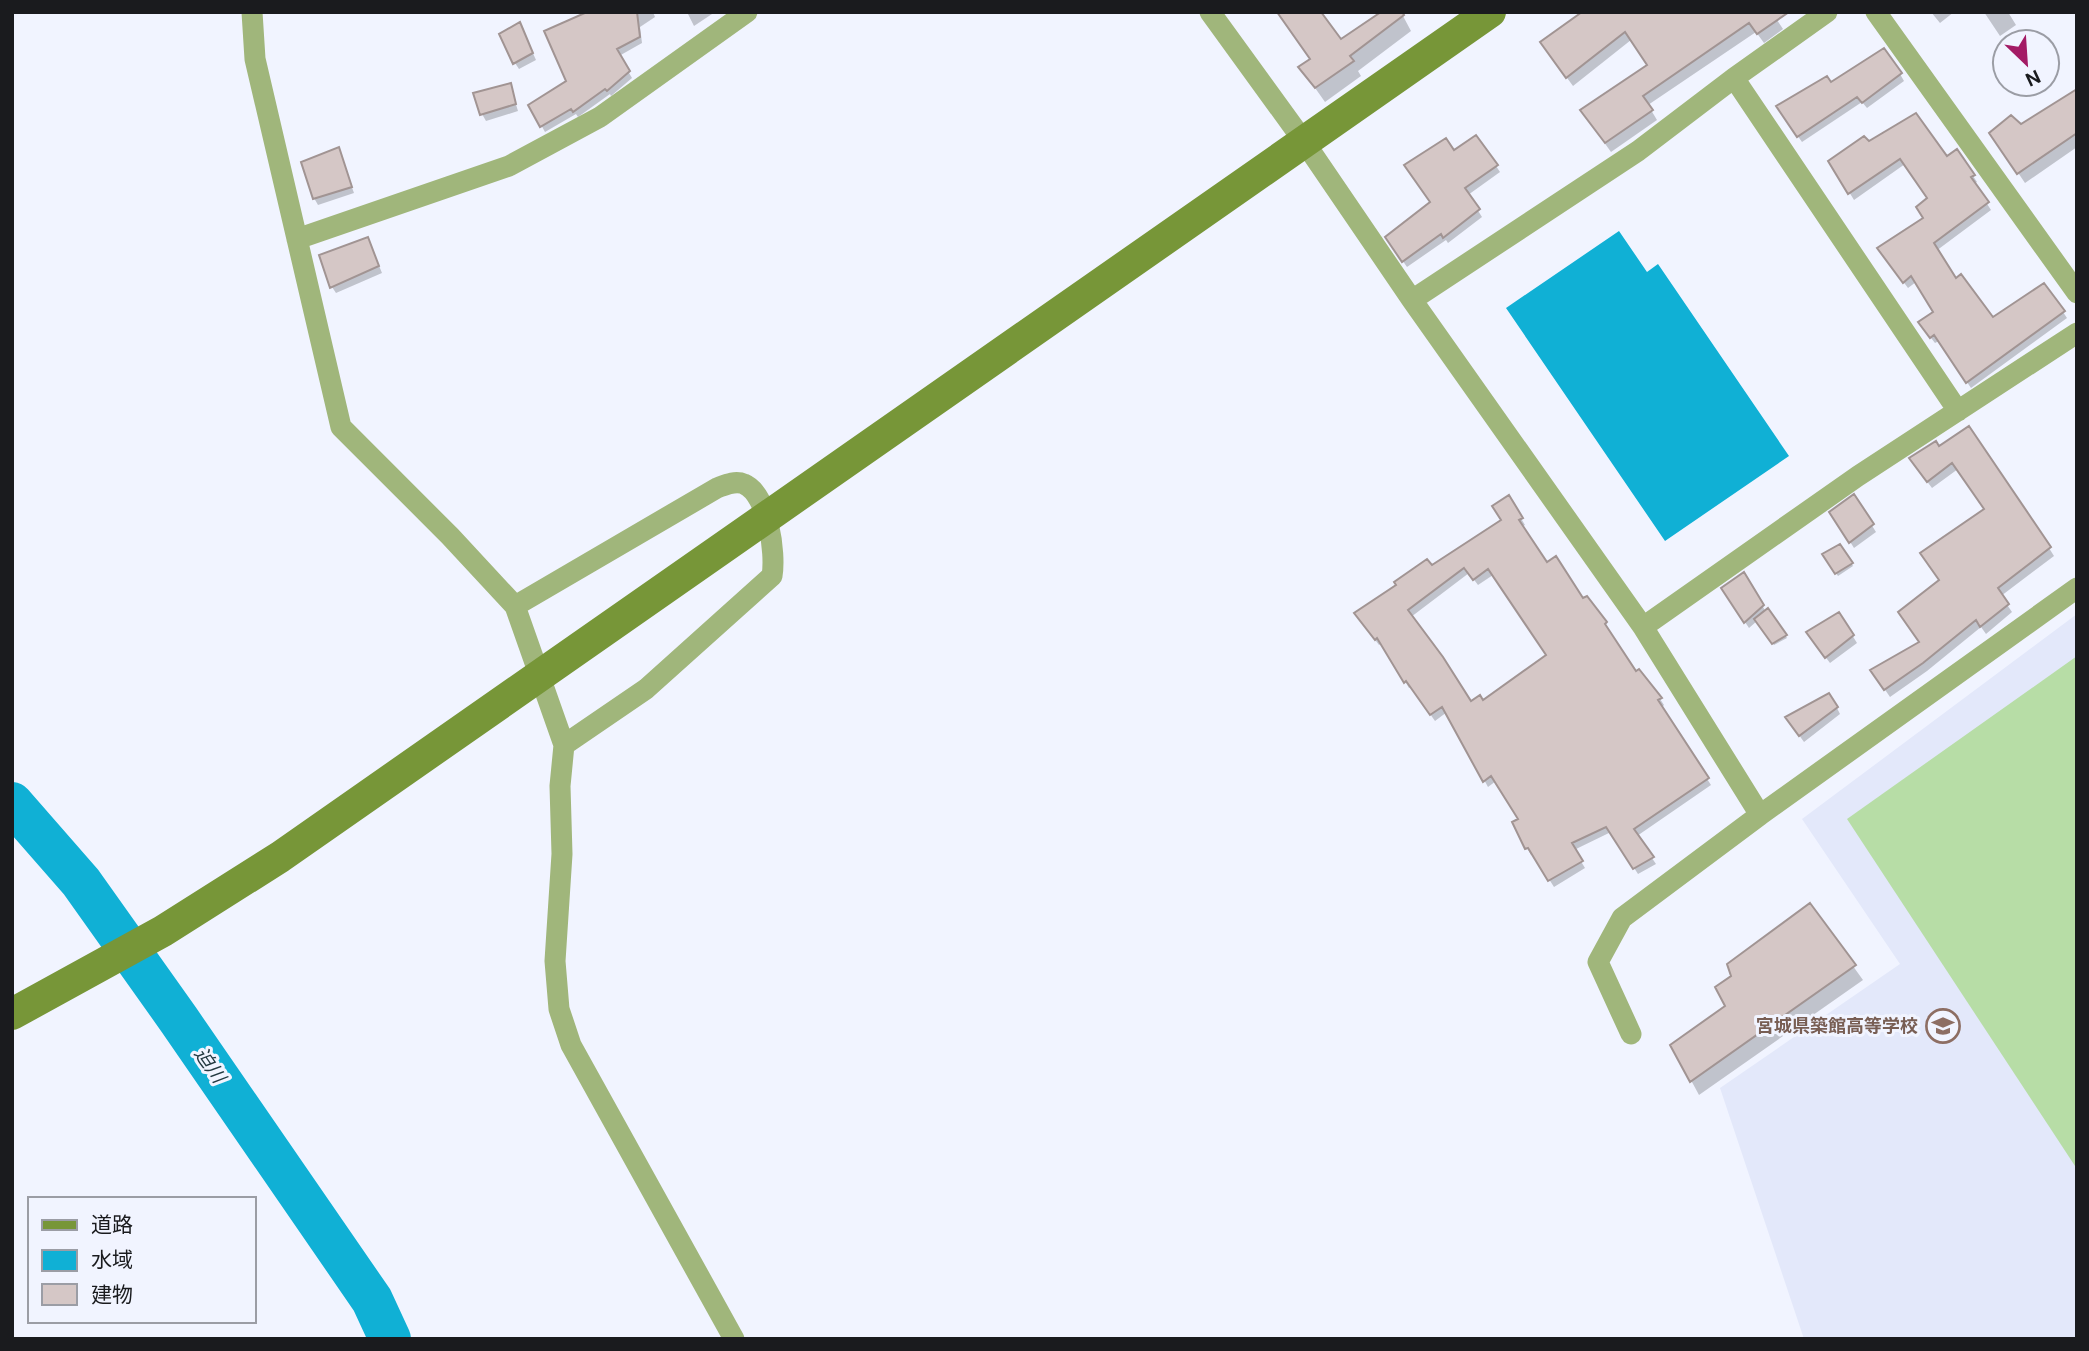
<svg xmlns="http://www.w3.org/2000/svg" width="2089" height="1351" font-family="'DM Sans','Noto Sans JP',sans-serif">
  <rect width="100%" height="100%" fill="#f1f4ff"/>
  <path fill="#e3e8fa" d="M 2077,614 L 2077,1339 L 1804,1339 L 1720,1088 L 1900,964 L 1802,819 Z"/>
  <path fill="#b7dda6" d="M 2077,656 L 2077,1169 L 1847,819 Z"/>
  <path fill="#10b0d5" d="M 1619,231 L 1647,272 L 1658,264 L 1789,456 L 1665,541 L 1506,308 Z"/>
  <path fill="#0003" fill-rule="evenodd" d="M 591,12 L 653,12 L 655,17 L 640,27 L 642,43 L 619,56 L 632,78 L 611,96 L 610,94 L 578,117 L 576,114 L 545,132 L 530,105 L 568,82 Z
    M 687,12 L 715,12 L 694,26 Z
    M 1277,12 L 1319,12 L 1340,42 L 1403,16 L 1411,31 L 1358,71 L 1361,76 L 1325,102 L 1301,68 L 1311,61 Z
    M 1585,12 L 1777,20 L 1783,29 L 1764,43 L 1756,32 L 1648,105 L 1657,120 L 1611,152 L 1588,120 L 1649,66 L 1631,40 L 1573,86 L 1548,52 Z
    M 1931,12 L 1954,12 L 1940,23 Z
    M 1984,12 L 2008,12 L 2016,25 L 2000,36 Z
    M 523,31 L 536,60 L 519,69 L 515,63 Z
    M 1900,74 L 1904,81 L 1867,108 L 1862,102 L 1802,142 L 1782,114 L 1830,85 Z
    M 510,85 L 518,111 L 486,121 L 482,114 Z
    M 2077,91 L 2077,147 L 2025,183 L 1998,143 Z
    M 1868,144 L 1946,158 L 1973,176 L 1977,182 L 1974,184 L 1991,210 L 1936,251 L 1955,281 L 1992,320 L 2063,312 L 2067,318 L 1971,388 L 1939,341 L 1935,343 L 1924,329 L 1935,312 L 1916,282 L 1908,288 L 1883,255 L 1925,219 L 1929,199 L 1905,164 L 1854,200 L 1830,161 Z
    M 338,149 L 354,193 L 318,205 L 314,198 Z
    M 1453,152 L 1496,166 L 1500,172 L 1468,195 L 1482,217 L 1448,243 L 1446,240 L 1407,267 L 1391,244 L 1432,203 Z
    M 371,246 L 382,273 L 336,293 L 332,287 Z
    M 1936,443 L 2049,548 L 2054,556 L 2001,596 L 2012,612 L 1986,634 L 1981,627 L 1927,671 L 1890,697 L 1877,678 L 1921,643 L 1940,581 L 1986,510 L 1958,469 L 1932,488 L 1916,467 Z
    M 1508,497 L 1525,525 L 1521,527 L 1547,564 L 1605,623 L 1609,629 L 1607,631 L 1636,674 L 1660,699 L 1664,705 L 1661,708 L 1711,785 L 1637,836 L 1656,864 L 1638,874 L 1611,832 L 1574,850 L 1585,868 L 1554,887 L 1533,854 L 1531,855 L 1514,823 L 1520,820 L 1496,781 L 1488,787 L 1447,712 L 1435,721 L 1411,687 L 1409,688 L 1382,643 L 1379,645 L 1360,620 L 1431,568 L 1503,521 ZM 1469,573 L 1478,585 L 1493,575 L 1548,656 L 1482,702 L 1470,703 L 1411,617 Z
    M 1854,497 L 1876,532 L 1854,548 L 1832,513 Z
    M 1840,546 L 1853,566 L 1838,576 L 1824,555 Z
    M 1744,575 L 1766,612 L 1768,611 L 1787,638 L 1774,645 L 1757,621 L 1749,628 L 1723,589 Z
    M 1839,614 L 1857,643 L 1830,663 L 1812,639 Z
    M 1837,708 L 1840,714 L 1804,742 L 1791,724 Z
    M 1809,905 L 1863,980 L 1699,1095 L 1672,1045 L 1727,1006 L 1734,977 Z"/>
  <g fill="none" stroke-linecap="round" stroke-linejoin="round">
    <path stroke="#10b0d5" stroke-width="42" d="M 12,803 L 81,882 L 179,1020 L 372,1300 L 390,1339"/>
  </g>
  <path fill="#d5c7c6" stroke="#a19493" stroke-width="2" fill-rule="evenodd" d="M 587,12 L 637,12 L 640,37 L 617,49 L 630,71 L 607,91 L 605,89 L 573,112 L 571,109 L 540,127 L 528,105 L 566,81 L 544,31 Z
    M 1277,12 L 1321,12 L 1341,39 L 1381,12 L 1402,12 L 1404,15 L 1350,56 L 1354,61 L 1315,88 L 1298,67 L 1310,59 Z
    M 1582,12 L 1789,12 L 1757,34 L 1749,23 L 1643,96 L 1653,110 L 1605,143 L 1580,110 L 1647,65 L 1625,32 L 1566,78 L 1540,42 Z
    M 520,22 L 533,53 L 513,64 L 499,34 Z
    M 1884,48 L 1902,73 L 1862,103 L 1857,97 L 1797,137 L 1776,106 L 1827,76 L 1831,82 Z
    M 511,83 L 516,104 L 480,115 L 473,93 Z
    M 2077,89 L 2077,133 L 2017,174 L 1989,133 L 2011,115 L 2021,124 Z
    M 1916,113 L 1947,156 L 1957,149 L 1975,175 L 1971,177 L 1989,202 L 1934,243 L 1956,278 L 1961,274 L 1993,317 L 2044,283 L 2065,311 L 1966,383 L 1934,335 L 1930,338 L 1918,322 L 1933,312 L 1911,276 L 1903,283 L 1877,248 L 1923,218 L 1916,207 L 1927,198 L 1900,159 L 1848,194 L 1828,161 L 1864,136 L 1869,141 Z
    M 1476,135 L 1498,165 L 1465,188 L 1480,209 L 1443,238 L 1441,234 L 1402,262 L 1385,237 L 1430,202 L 1404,165 L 1446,138 L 1454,150 Z
    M 339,147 L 352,187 L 313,199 L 301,162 Z
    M 368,237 L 379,266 L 330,288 L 319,255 Z
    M 1969,426 L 2051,547 L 1998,588 L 2009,604 L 1980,627 L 1976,620 L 1923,663 L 1884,690 L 1870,670 L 1919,642 L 1898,612 L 1939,580 L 1920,553 L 1984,509 L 1952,463 L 1927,482 L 1909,458 L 1936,441 L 1939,446 Z
    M 1854,494 L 1874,524 L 1849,543 L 1829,512 Z
    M 1509,495 L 1523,518 L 1519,520 L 1547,562 L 1556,556 L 1583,598 L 1587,596 L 1607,622 L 1605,624 L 1636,671 L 1639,669 L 1662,698 L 1658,700 L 1709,778 L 1634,829 L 1654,857 L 1633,869 L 1606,827 L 1572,843 L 1583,861 L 1548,881 L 1528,848 L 1525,849 L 1512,822 L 1518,819 L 1491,776 L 1483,782 L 1442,707 L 1430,715 L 1406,681 L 1404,683 L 1377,638 L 1375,640 L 1354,613 L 1396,585 L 1394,582 L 1427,559 L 1432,565 L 1501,520 L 1492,506 ZM 1464,568 L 1473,580 L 1488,569 L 1546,655 L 1483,700 L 1480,695 L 1471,701 L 1443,657 L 1408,610 Z
    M 1840,544 L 1853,563 L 1835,574 L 1822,554 Z
    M 1744,572 L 1764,605 L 1744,623 L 1721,588 Z
    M 1768,608 L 1787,635 L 1772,644 L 1754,619 Z
    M 1839,612 L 1854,635 L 1825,658 L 1806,632 Z
    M 1829,693 L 1838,707 L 1799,736 L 1785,717 Z
    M 1810,903 L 1856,965 L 1690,1082 L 1670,1045 L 1725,1006 L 1715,987 L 1731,976 L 1727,964 Z"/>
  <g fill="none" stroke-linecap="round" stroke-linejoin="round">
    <path stroke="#a0b67b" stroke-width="21" d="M 252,12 L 255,59 L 341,427 L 450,536 L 515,606 L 564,745 L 560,786 L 562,854 L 555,961 L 559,1009 L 571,1045 L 734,1339
      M 1210,12 L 1305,143 L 1412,300 L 1643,627 L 1760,815 L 2077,588
      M 1876,12 L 2077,293
      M 1734,78 L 1958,411
      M 297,239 L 509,166 L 600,117 L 747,12
      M 1412,300 L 1638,151 L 1734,78 L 1827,12
      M 515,606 L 717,488 C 725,485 735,480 744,484 C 768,494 776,553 772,576 L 646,689 L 564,745
      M 1643,627 L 1858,476 L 2077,333
      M 1631,1034 L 1598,962 L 1622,918 L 1760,815"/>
    <path stroke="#779638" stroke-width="32" d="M 12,1014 L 163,931 L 280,857 L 1490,12"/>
  </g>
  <defs>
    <g id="school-ring" transform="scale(1.75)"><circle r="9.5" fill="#f1f4ff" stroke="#8d6e63" stroke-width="1.5"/><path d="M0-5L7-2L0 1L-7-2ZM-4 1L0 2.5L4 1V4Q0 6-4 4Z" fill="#8d6e63"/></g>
  </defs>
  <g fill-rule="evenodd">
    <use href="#school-ring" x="1943" y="1026"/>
  </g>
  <g text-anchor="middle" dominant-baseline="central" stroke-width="6" stroke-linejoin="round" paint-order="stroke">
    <g font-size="18" font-weight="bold" fill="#785e54" stroke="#f1f4ff" text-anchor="end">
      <text x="1918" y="1026">宮城県築館高等学校</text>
    </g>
    <g font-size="19" font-style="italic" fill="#233941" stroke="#f1f4ff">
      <text transform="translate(210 1065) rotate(55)">迫川</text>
    </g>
  </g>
  <rect width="2089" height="1351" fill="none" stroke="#1a1b1e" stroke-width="28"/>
  <rect x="28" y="1197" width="228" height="126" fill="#f1f4ff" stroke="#9b9da5" stroke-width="2"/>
  <rect x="42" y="1220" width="35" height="10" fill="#779638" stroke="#9b9da5" stroke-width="2"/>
  <text x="91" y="1232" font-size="21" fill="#1a1b1e">道路</text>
  <rect x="42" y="1250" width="35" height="21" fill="#10b0d5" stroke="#9b9da5" stroke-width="2"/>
  <text x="91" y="1267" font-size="21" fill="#1a1b1e">水域</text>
  <rect x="42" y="1284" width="35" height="21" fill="#d5c7c6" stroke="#9b9da5" stroke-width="2"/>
  <text x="91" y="1302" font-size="21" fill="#1a1b1e">建物</text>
  <g transform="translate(2026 63) rotate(155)"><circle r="33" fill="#f1f4ff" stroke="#9b9da5" stroke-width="2"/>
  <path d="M0-5L12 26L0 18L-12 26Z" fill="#a31b65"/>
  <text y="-10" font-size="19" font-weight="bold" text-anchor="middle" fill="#1a1b1e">N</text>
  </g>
</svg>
